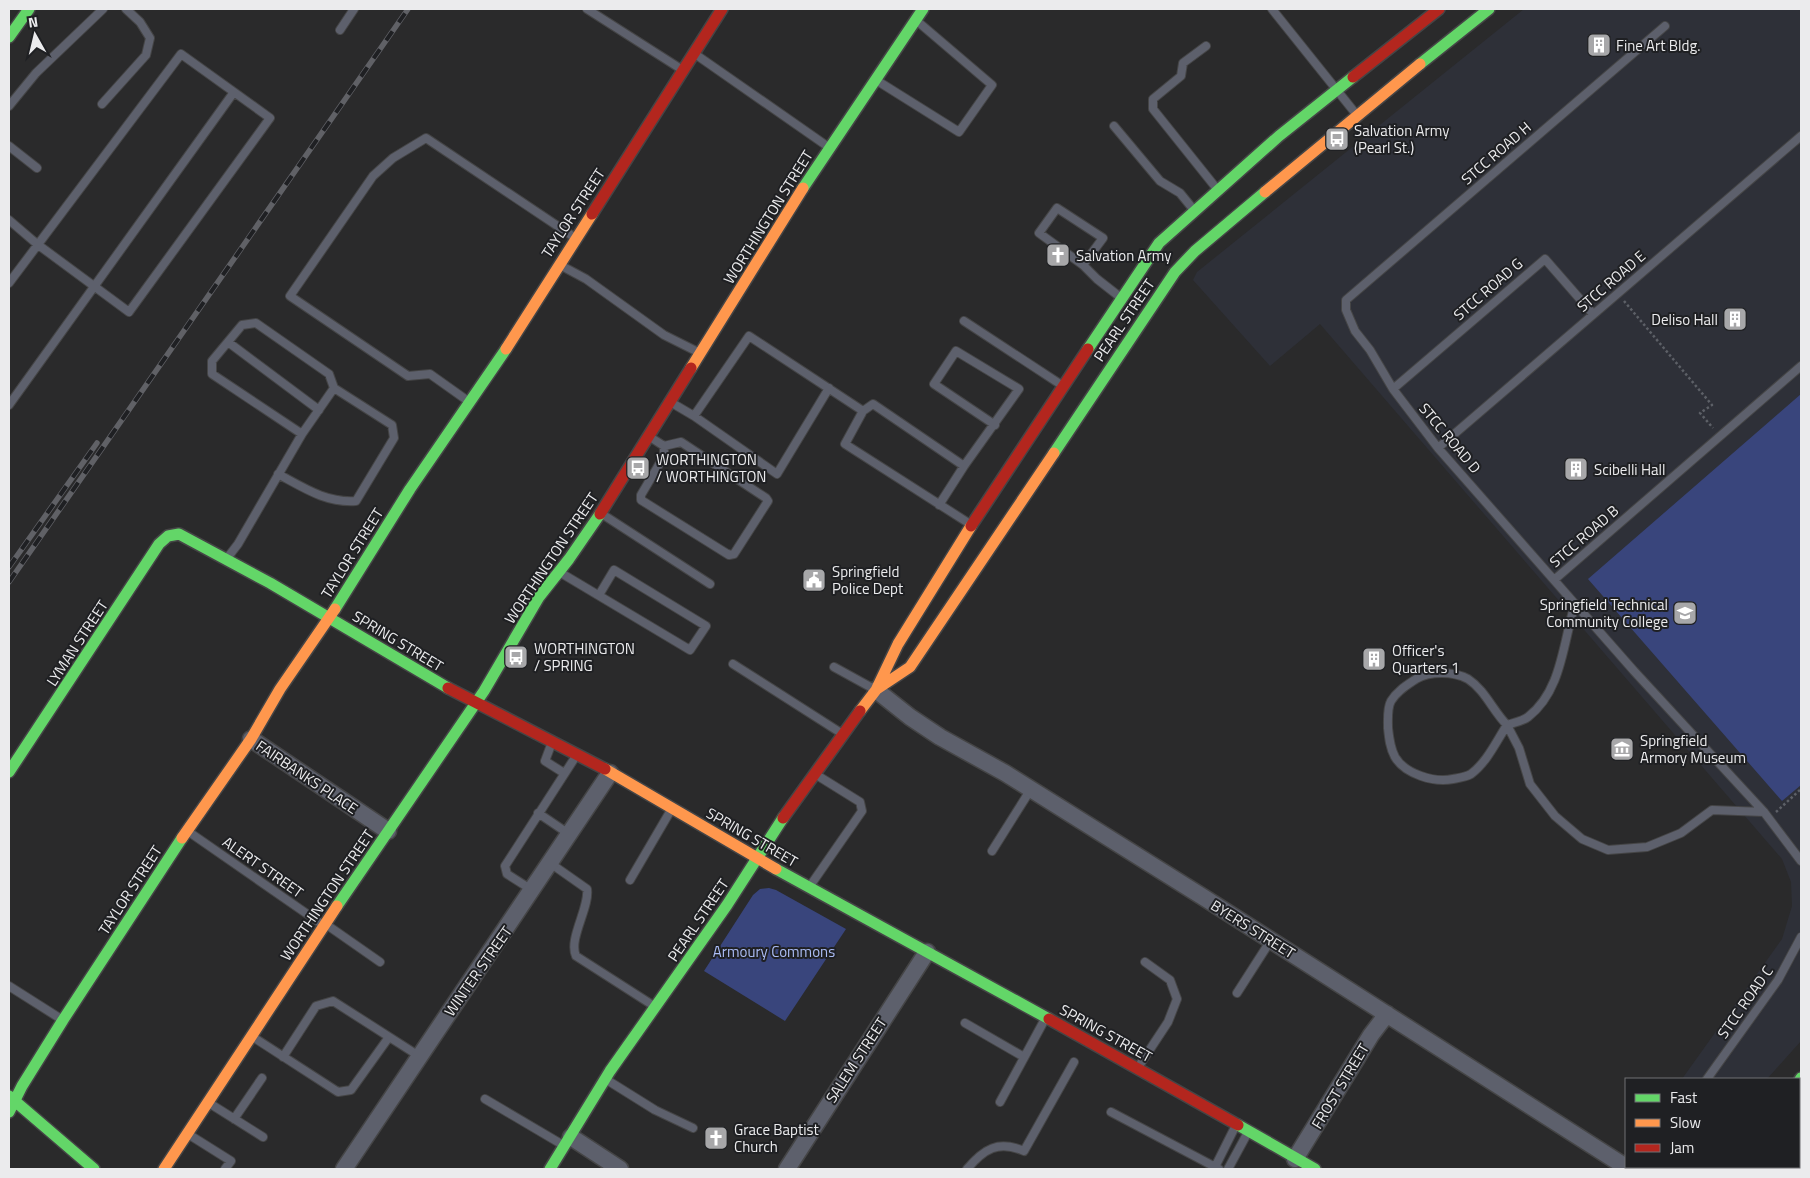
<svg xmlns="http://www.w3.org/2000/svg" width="1810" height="1178" font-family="'Titillium Web',sans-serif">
  <rect width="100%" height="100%" fill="#2a2a2b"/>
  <path fill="#2e3038" d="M 1524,9 L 1801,9 L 1801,1041 L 1767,1079 L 1682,1079 L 1782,939 L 1792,906 L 1791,882 L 1782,859 L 1320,324 L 1270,366 L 1193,280 L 1197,272 Z"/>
  <path fill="#39457c" d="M 1801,394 L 1801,785 L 1782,801 L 1588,579 Z
    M 769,888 L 776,890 L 846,929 L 785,1021 L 704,971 L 753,895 L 760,889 Z"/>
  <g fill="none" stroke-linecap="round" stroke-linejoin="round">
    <g stroke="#454546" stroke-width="10">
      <path id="lane" d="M 587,9 L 681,69
        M 1272,9 L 1356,114
        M 340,30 L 354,9
        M 1206,46 L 1183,63 L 1181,76 L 1153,99 L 1153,109 L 1217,189
        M 695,54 L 827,146
        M 876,80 L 959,132 L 992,85 L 917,21
        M 102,104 L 146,55 L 150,38 L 140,22 L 126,9
        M 9,106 L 36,73 L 103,9
        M 1114,126 L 1160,181 L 1180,193 L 1193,209
        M 9,146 L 37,168
        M 9,220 L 37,244 L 129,312 L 270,118 L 181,54 L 9,283
        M 560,265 L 586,279 L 664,335 L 698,352
        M 1083,265 L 1103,238 L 1057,208 L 1039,233 L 1083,265 L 1097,279 L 1120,297
        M 964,321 L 1060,384
        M 228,342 L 319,410
        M 1801,366 L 1554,580 L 1634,671 L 1764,812 L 1801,861
        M 1393,389 L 1545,259 L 1593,314
        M 468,401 L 430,374 L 408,376 L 290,296 L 373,176 L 393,158 L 426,138 L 574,237
        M 672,403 L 694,416 L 749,336 L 863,411 L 845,444 L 970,524
        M 9,405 L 234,92
        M 863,411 L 873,404 L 964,466 L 1019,389 L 956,351 L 934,384 L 995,425
        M 694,416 L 777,474 L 829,388
        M 650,437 L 664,446 L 681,442 L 766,498 L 768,501 L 734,554 L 729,555 L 641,500 L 641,495 L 664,456 L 664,446
        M 1438,448 L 1801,136
        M 278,474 C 304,488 326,503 356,501 L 394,438 L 392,425 L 334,388 L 329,374 L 256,323 L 242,325 L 212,361 L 212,374 L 302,434
        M 939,505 L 964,466
        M 602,514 L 710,584
        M 228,557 L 238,544 L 302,434 L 334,388
        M 561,573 L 690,650 L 706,626 L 614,570 L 599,595
        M 1554,580 L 1438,448 L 1393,389 L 1370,350 L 1355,331 L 1346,310 L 1346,300 L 1665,26
        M 1575,604 C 1563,642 1562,691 1528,717 C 1523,721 1513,723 1507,725 C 1493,711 1485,690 1468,679 C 1453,671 1430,671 1416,679 C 1407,685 1397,691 1391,701 C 1387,708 1388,720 1388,728 C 1389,738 1390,748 1395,757 C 1405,774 1434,783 1453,779 C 1458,778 1466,777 1471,774 C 1487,762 1496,742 1507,725 L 1519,748 L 1530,784 L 1555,816 L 1582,839 L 1608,850 L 1647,847 L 1681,833 L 1712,810 L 1764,812
        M 733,664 L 841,733
        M 834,667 L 874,689
        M 551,745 L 545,761 L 564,773
        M 538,813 L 569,834
        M 189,832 L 323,925
        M 992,851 L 1031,789
        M 550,863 L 587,889 C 590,907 568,939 576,956 L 654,1006
        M 630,880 L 671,810
        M 810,886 L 862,811 L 860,802 L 815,774
        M 532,890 L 507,874 L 505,866 L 576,756
        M 327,925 L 380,962
        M 9,986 L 61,1019
        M 1237,993 L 1271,940
        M 965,1023 L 1024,1057
        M 253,1037 L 338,1092 L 351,1090 L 389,1037
        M 283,1057 L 316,1006 L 333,1001 L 419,1056
        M 1139,1066 L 1168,1022 L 1177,999 L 1170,980 L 1145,962
        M 1707,1079 L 1778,980 L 1801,937
        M 607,1080 L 655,1110 L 693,1128
        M 485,1099 L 563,1145
        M 1000,1102 L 1045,1019
        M 209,1103 L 263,1137
        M 1111,1112 L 1219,1169
        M 234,1119 L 262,1078
        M 188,1134 L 231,1161 L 225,1169
        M 1215,1167 L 1236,1125
        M 967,1169 C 984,1149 998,1140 1024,1151 L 1074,1062
        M 1228,1169 L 1247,1134
        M 1669,1169 L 1670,1167"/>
    </g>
    <g stroke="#454546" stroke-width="19">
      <path id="street" d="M 876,690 L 910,717 L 940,737 L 1005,773 L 1203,897 L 1629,1169
        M 251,739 L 388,831
        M 571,1137 L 620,1169
        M 1295,1159 L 1371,1035 L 1387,1014
        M 344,1169 L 610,773
        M 787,1169 L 927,952"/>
    </g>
    <g stroke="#454546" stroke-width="14">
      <path id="fast" d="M 9,37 L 29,9
        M 1420,64 L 1489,9
        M 803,188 L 923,9
        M 1088,349 L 1159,243 L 1279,136 L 1353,77
        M 1054,453 L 1175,272 L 1195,251 L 1265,192
        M 335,609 L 410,489 L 506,349
        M 9,772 L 159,544 L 168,536 L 179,534 L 270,583 L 448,688
        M 776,869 L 1049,1019
        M 337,906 L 484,691 L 539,597 L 569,559 L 600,514
        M 1799,1081 L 1801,1078
        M 9,1096 L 94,1169
        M 9,1112 L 22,1086 L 63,1020 L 182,838
        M 1238,1125 L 1315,1169
        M 550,1169 L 610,1071 L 727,905 L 783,818
        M 1748,1169 L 1751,1167"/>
    </g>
    <g stroke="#454546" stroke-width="14">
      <path id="slow" d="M 1265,192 L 1420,64
        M 506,349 L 592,214
        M 691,368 L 803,188
        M 877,689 L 910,667 L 1054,453
        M 860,711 L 876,690 L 898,644 L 971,526
        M 605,769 L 776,869
        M 182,838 L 251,739 L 280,689 L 335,609
        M 164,1169 L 337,906
        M 1718,1169 L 1721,1167"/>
    </g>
    <g stroke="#454546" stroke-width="14">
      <path id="jam" d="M 1353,77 L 1439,9
        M 592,214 L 722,9
        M 600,514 L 691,368
        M 971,526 L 1088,349
        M 448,688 L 605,769
        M 783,818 L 860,711
        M 1049,1019 L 1238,1125
        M 1799,1113 L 1801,1110"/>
    </g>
    <path stroke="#5d6067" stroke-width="2.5" stroke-dasharray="2.5 2.5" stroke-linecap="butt" d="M 1624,301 L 1712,405 L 1700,413 L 1713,428
      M 1776,812 L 1801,789"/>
    <use href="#lane" stroke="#5d606c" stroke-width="8"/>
    <use href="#street" stroke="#5d606c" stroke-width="16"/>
    <use href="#fast" stroke="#63d668" stroke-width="11"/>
    <use href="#slow" stroke="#ff974d" stroke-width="11"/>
    <use href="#jam" stroke="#b3261e" stroke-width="11"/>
    <g stroke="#606166" stroke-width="5.5">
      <path id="rail" d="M 9,567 L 97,443
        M 9,582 L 408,9"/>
    </g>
    <use href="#rail" stroke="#1f2023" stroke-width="4" stroke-dasharray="11" stroke-linecap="butt"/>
  </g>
  <defs>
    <g id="building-square" transform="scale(1.25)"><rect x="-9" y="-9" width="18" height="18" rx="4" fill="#a7a7a9" stroke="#1f2023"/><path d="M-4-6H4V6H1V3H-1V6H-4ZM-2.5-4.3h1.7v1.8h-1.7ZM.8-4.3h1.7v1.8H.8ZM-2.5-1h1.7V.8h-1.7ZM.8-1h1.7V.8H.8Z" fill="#fff"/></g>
    <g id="bus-square" transform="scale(1.25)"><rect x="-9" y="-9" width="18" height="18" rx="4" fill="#a7a7a9" stroke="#1f2023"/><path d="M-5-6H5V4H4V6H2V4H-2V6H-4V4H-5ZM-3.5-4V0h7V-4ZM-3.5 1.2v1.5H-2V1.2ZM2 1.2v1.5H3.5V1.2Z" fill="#fff"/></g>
    <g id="church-square" transform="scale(1.25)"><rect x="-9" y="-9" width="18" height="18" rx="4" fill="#a7a7a9" stroke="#1f2023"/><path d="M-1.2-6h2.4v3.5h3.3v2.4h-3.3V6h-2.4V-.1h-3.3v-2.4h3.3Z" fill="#fff"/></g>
    <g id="civic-square" transform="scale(1.25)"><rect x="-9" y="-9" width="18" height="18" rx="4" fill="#a7a7a9" stroke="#1f2023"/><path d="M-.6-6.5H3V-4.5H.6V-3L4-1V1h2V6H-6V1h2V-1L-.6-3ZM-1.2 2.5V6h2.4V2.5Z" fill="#fff"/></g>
    <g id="university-square" transform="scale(1.25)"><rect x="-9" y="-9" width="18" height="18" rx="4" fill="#a7a7a9" stroke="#1f2023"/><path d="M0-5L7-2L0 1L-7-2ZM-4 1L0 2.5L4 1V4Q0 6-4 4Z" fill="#fff"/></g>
    <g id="museum-square" transform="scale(1.25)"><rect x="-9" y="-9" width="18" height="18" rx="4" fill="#a7a7a9" stroke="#1f2023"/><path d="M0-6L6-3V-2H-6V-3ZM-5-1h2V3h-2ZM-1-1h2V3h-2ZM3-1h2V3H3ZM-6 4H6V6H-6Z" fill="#fff"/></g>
  </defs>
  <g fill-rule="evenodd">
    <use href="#building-square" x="1599" y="45"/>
    <use href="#bus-square" x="1337" y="139"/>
    <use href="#church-square" x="1058" y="255"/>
    <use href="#building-square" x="1735" y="319"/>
    <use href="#bus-square" x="638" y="468"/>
    <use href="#building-square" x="1576" y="469"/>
    <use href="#civic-square" x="814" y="580"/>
    <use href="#university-square" x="1685" y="613"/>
    <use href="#bus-square" x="516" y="657"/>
    <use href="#building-square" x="1374" y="659"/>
    <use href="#museum-square" x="1622" y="749"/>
    <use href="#church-square" x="716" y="1138"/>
  </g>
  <g text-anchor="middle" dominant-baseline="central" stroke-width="4" stroke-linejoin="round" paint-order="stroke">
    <g font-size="15" fill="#ebebed" stroke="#1f2023" text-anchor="start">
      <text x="1616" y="45">Fine Art Bldg.</text>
      <text x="1354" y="130">Salvation Army<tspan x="1354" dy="17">(Pearl St.)</tspan></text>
      <text x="1076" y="255">Salvation Army</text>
      <text x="1718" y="319" text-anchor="end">Deliso Hall</text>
      <text x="656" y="459">WORTHINGTON<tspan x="656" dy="17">/ WORTHINGTON</tspan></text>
      <text x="1594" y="469">Scibelli Hall</text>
      <text x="832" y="571">Springfield<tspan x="832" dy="17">Police Dept</tspan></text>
      <text x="1668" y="604" text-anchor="end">Springfield Technical<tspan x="1668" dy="17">Community College</tspan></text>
      <text x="534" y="648">WORTHINGTON<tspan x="534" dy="17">/ SPRING</tspan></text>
      <text x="1392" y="650">Officer's<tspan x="1392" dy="17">Quarters 1</tspan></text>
      <text x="1640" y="740">Springfield<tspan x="1640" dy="17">Armory Museum</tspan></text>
      <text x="734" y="1129">Grace Baptist<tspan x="734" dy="17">Church</tspan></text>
    </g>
    <g font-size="15" fill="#ebebed" stroke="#1f2023">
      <text transform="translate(1496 153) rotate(-41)">STCC ROAD H</text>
      <text transform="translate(573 213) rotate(-57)">TAYLOR STREET</text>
      <text transform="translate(768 217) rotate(-58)">WORTHINGTON STREET</text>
      <text transform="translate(1611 281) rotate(-41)">STCC ROAD E</text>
      <text transform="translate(1488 289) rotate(-41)">STCC ROAD G</text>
      <text transform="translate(1124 320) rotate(-56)">PEARL STREET</text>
      <text transform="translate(1450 438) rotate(50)">STCC ROAD D</text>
      <text transform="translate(1584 536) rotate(-41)">STCC ROAD B</text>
      <text transform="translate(352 553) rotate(-58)">TAYLOR STREET</text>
      <text transform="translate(551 558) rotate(-56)">WORTHINGTON STREET</text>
      <text transform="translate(398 641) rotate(31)">SPRING STREET</text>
      <text transform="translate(77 643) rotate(-57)">LYMAN STREET</text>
      <text transform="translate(307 777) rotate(34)">FAIRBANKS PLACE</text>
      <text transform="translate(752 837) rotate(30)">SPRING STREET</text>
      <text transform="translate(263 867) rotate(35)">ALERT STREET</text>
      <text transform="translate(130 890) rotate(-57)">TAYLOR STREET</text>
      <text transform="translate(327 895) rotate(-56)">WORTHINGTON STREET</text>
      <text transform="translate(698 920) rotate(-56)">PEARL STREET</text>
      <text transform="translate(1253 929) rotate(32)">BYERS STREET</text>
      <text transform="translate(478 971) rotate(-55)">WINTER STREET</text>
      <text transform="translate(1745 1002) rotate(-55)">STCC ROAD C</text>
      <text transform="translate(1106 1033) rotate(29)">SPRING STREET</text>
      <text transform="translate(856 1060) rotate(-57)">SALEM STREET</text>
      <text transform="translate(1340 1086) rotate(-59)">FROST STREET</text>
    </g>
    <g font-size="15" fill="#acbdf6" stroke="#1f2023">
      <text x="774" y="951">Armoury Commons</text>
    </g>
  </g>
  <rect width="1810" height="1178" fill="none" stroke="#ebebed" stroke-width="20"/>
  <rect x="1625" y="1078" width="175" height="90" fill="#1f2023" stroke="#717174"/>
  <rect x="1635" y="1094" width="25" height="8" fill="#63d668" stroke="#717174"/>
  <text x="1670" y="1103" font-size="15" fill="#ebebed">Fast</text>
  <rect x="1635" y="1119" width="25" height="8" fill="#ff974d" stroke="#717174"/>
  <text x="1670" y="1128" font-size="15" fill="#ebebed">Slow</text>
  <rect x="1635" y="1144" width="25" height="8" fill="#b3261e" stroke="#717174"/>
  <text x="1670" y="1153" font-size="15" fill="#ebebed">Jam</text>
  <g transform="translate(35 35) rotate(352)" stroke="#1f2023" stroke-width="4" paint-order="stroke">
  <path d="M0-4L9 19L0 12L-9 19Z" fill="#ebebed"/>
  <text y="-8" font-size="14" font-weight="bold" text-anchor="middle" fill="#ebebed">N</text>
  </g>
</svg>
